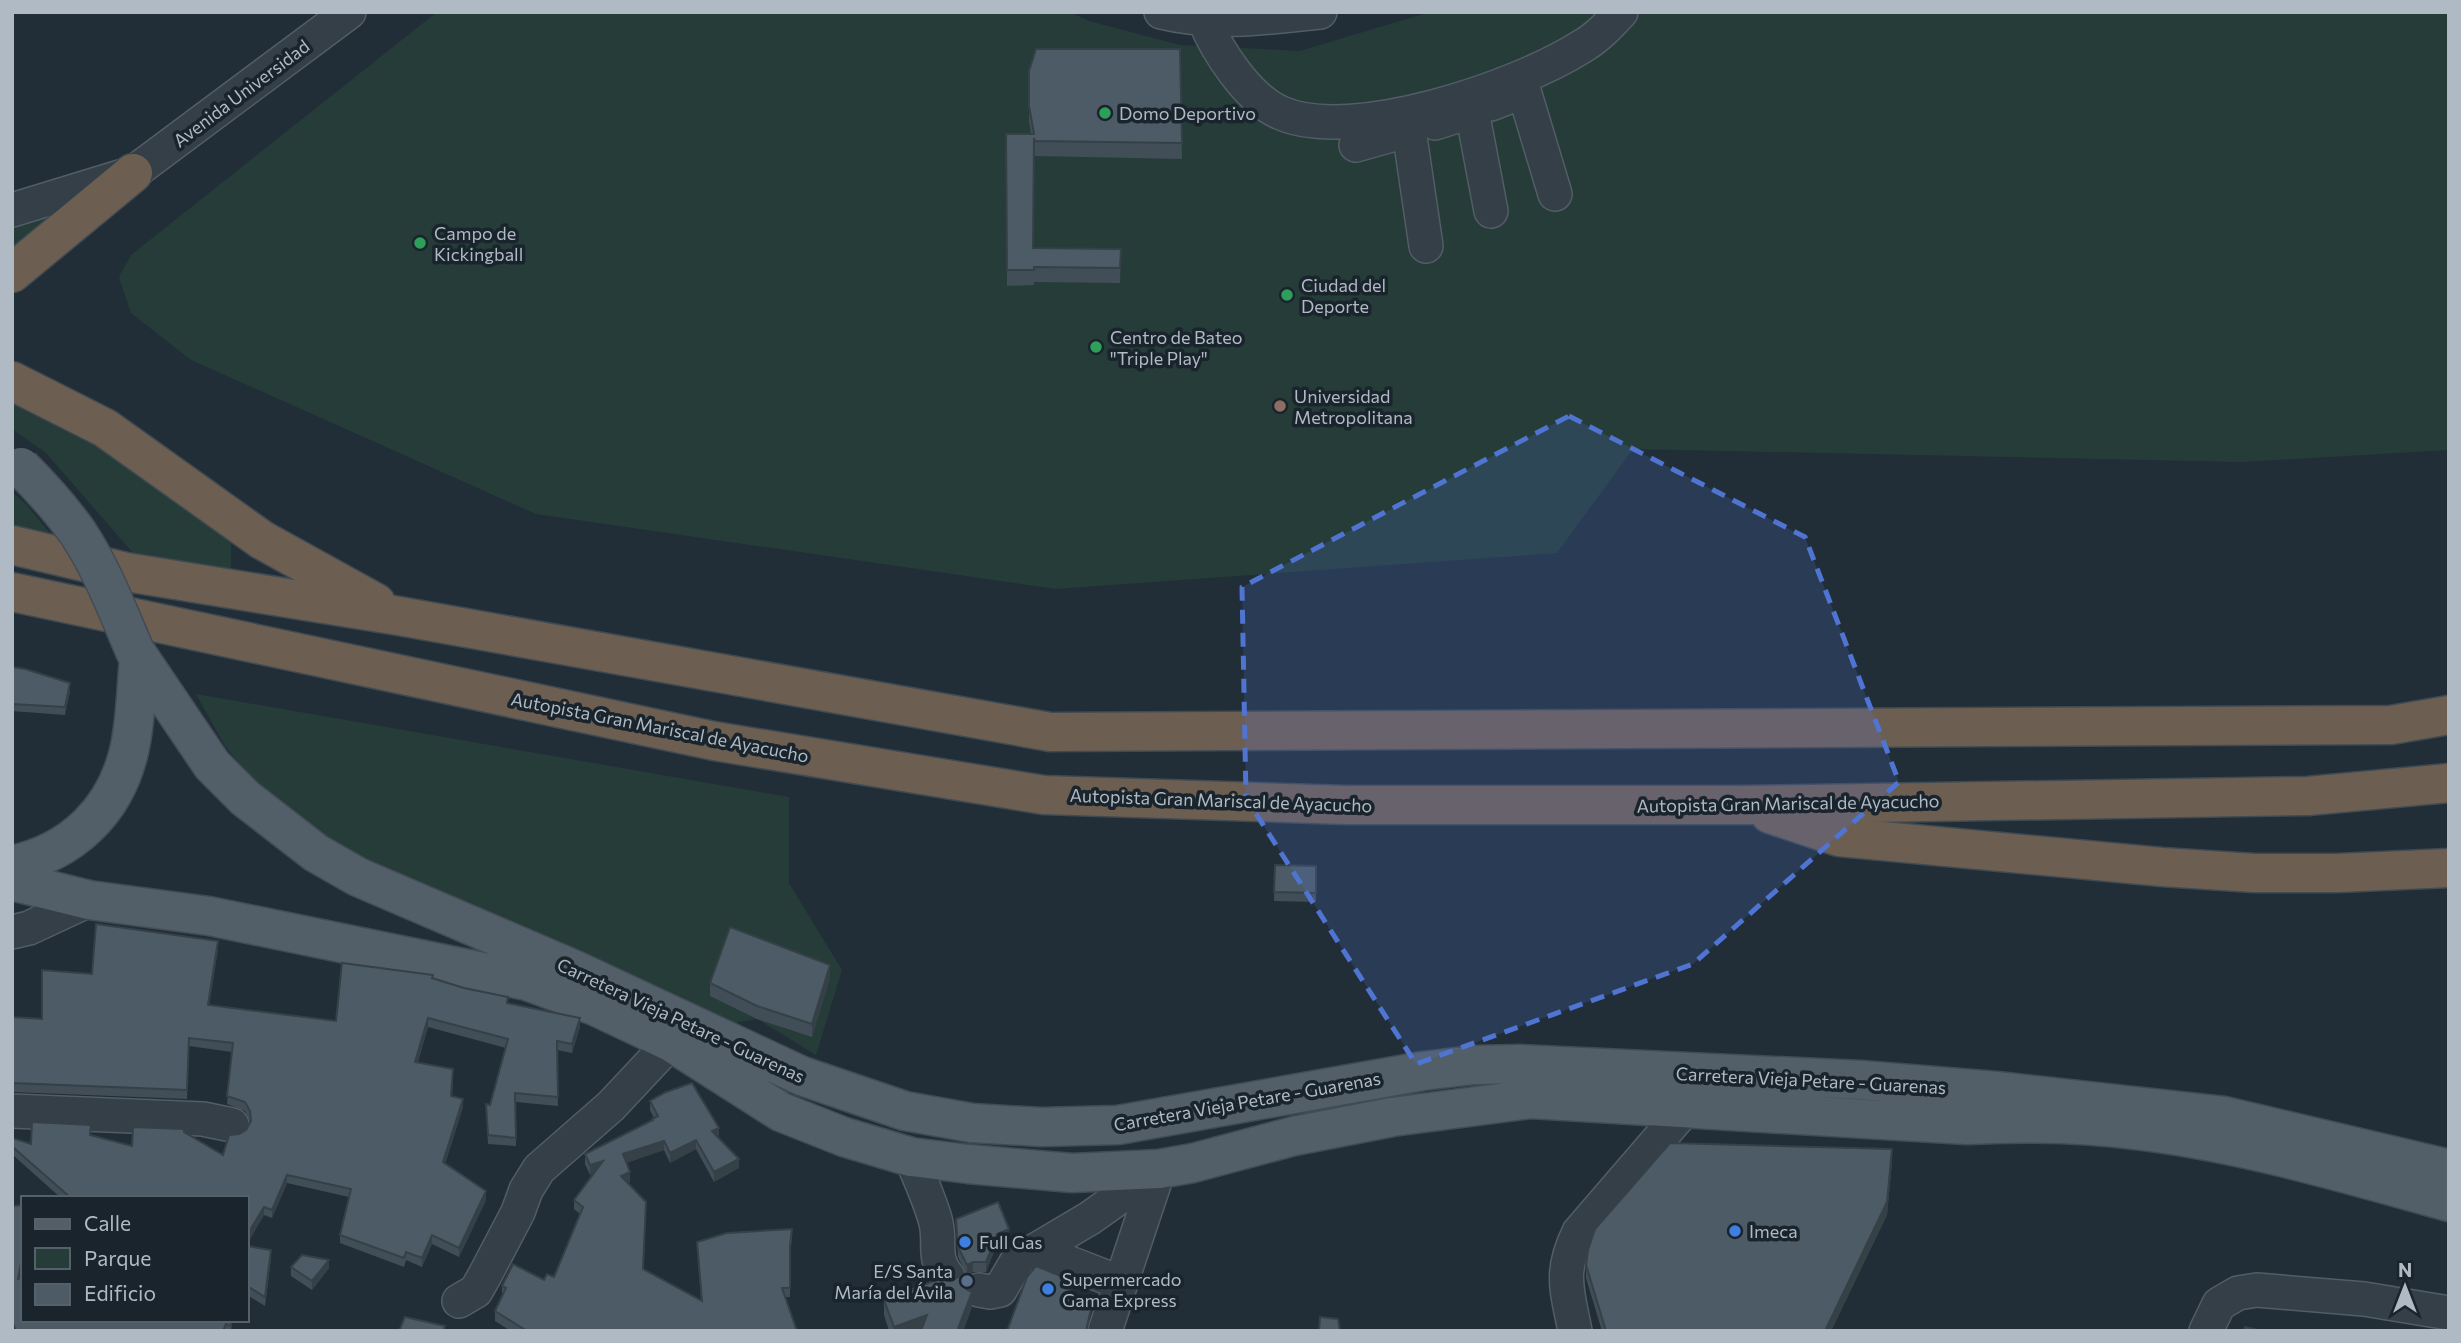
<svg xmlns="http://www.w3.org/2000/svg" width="2461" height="1343" font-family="Commissioner,sans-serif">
  <rect width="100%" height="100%" fill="#212e37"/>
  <path fill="#263c39" d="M 437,12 L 1070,12 L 1089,21 L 1180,45 L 1300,51 L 1430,12 L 2449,12 L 2449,450 L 2242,462 L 1633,449 L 1557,553 L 1056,589 L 536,514 L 191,360 L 131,313 L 119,277 L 131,255 Z
    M 137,178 L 12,268 L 12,226 L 34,222 Z
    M 12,400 L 112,455 L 231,539 L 231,572 L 133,553 L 46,453 L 12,429 Z
    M 12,492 L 25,503 L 53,537 L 12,528 Z
    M 196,694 L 789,797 L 789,883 L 842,970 L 816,1055 L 757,1019 L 733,1023 L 350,859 L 261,790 L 225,746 Z"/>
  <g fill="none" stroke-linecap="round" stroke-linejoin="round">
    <g stroke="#525d65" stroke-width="36">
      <path id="minor" d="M 1161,12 C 1214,25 1267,18 1320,12
        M 1204,19 C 1217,51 1248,99 1281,113 C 1352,144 1518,87 1581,47 C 1597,38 1609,25 1621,12
        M 1491,104 L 1524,91 L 1555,194
        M 1435,123 L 1472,111 L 1491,211
        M 1356,145 L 1409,130 L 1426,246
        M 12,210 L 133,173 L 349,12
        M 12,932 L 29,928 L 89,900
        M 12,1111 L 203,1119 L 232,1125
        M 911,1157 C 919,1177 929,1198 935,1219 C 942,1241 931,1257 948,1277
        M 1036,1250 L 1103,1276
        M 979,1290 L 990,1292 L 1000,1290 L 1020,1256 L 1036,1250 L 1090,1218 L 1159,1169
        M 459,1301 L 476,1291 L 485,1275 L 518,1212 L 526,1190 L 539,1169 L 611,1106 L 671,1042
        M 1105,1331 L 1159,1169
        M 1575,1331 C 1567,1289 1559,1273 1579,1232 L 1685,1109
        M 2206,1331 L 2219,1304 L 2238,1293 L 2257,1290 L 2364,1299 L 2449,1313"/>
    </g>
    <g stroke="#414b54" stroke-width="41">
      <path id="major" d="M 135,651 L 212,765 L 245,798 L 316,853 L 358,877 L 575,970 L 802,1076 L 905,1111 L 972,1123 L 1041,1127 L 1118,1125 L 1423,1071 L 1474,1065 L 1520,1064 L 1861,1080 L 1996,1091 L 2224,1116 L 2449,1169
        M 12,865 C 72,852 115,811 129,751 C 136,722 136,689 139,659
        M 12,881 L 89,900 L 209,916 L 527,981 L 595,1006 L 671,1042 L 781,1112 L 844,1137 L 911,1157 L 968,1164 L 1072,1173 L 1159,1169 L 1193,1163 L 1294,1136 L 1392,1117 L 1531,1099 L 1967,1125 C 2026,1122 2085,1123 2143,1131 C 2247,1144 2348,1174 2449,1202"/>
    </g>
    <g stroke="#3f4a52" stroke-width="41">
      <path id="highway" d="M 12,273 L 133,173
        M 12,381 L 105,428 L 262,540 L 376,603
        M 12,545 L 126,572 L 399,616 L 1050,732 L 2391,725 L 2449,715
        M 12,592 L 714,741 L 1044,795 L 1346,805 L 1741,805 L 2308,796 L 2449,783
        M 1770,814 L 1839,837 L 2162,867 L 2254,873 L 2338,873 L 2449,868"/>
    </g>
    <use href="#minor" stroke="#353f47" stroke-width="33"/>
    <use href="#major" stroke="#535f68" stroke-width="38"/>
    <use href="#highway" stroke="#6d5e52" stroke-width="38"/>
    <g stroke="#414b54" stroke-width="41" stroke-linecap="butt">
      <path id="major-bridge" d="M 21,467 C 42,488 61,509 78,533 C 102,569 118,612 135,651"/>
    </g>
    <use href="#major-bridge" stroke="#535f68" stroke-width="38"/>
  </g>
  <path fill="#414e58" d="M 1180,49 L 1182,159 L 1035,156 L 1034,153 L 1033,248 L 1121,249 L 1120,283 L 1034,282 L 1034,285 L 1007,286 L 1006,134 L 1031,134 L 1029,121 L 1029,71 Z
    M 12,667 L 70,691 L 65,715 L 12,711 Z
    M 1275,865 L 1316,866 L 1316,902 L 1274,901 Z
    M 218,949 L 209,1005 L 336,1021 L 433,978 L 580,1027 L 572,1053 L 557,1050 L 558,1106 L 516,1102 L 516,1146 L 488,1144 L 486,1104 L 490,1105 L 506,1048 L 428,1027 L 418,1062 L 453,1078 L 452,1096 L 463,1107 L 445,1164 L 486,1200 L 459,1257 L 432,1244 L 422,1267 L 406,1260 L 404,1267 L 340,1243 L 340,1235 L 349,1197 L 287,1183 L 272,1218 L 264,1215 L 247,1244 L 247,1198 L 61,1198 L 14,1156 L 12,1165 L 12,1138 L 31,1144 L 91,1135 L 132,1146 L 184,1132 L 223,1155 L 239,1134 L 246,1130 L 250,1121 L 245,1111 L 227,1104 L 232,1052 L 189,1046 L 187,1099 L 12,1092 L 12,1017 L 42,1019 L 92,974 Z
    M 830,978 L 812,1037 L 757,1019 L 710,996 L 710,983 Z
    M 650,1101 L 719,1137 L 739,1168 L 714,1182 L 696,1149 L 670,1163 L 664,1150 L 626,1163 L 630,1182 L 628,1183 L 644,1270 L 701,1300 L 697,1242 L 792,1238 L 790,1255 L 790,1297 L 785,1297 L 797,1331 L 511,1331 L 495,1321 L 495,1311 L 502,1296 L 502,1286 L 554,1277 L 580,1214 L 574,1209 L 574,1200 L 594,1174 L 590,1175 L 585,1164 L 585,1154 L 652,1121 L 652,1119 L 654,1118 L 650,1110 Z
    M 1892,1162 L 1887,1215 L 1831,1331 L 1602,1331 L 1586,1278 L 1586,1265 Z
    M 23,1205 L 23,1262 L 20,1278 L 23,1320 L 232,1320 L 231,1331 L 13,1331 L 12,1206 Z
    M 956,1219 L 1009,1239 L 997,1244 L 986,1272 L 973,1272 L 967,1276 L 958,1257 Z
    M 247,1246 L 271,1259 L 265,1306 L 247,1295 Z
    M 291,1267 L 329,1268 L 312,1290 L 291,1276 Z
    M 884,1300 L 972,1307 L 963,1331 L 889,1331 L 884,1315 Z"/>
  <path fill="#354047" d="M 70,683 L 70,691 L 65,715 L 65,707 Z
    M 218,941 L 218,949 L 208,1014 L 208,1005 Z
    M 830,965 L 830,978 L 812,1037 L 812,1024 Z
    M 428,1018 L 428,1027 L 415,1071 L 415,1062 Z
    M 580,1018 L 580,1027 L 572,1053 L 572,1044 Z
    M 463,1099 L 463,1107 L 443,1171 L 443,1162 Z
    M 719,1128 L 719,1137 L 712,1131 Z
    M 696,1140 L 696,1149 L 670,1163 L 670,1153 Z
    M 664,1141 L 664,1150 L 623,1164 L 623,1154 Z
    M 1892,1149 L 1892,1162 L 1887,1215 L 1831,1331 L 1825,1331 Z
    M 739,1159 L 739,1168 L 714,1182 L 714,1172 Z
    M 603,1161 L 603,1170 L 590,1175 L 590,1165 Z
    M 630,1172 L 630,1182 L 621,1185 L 621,1176 Z
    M 287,1175 L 287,1183 L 272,1218 L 272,1210 Z
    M 486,1191 L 486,1200 L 459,1257 L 459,1248 Z
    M 264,1207 L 264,1215 L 247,1244 L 247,1235 Z
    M 1009,1229 L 1009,1239 L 997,1244 L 986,1272 L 986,1262 L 997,1234 Z
    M 432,1235 L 432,1244 L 422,1267 L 422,1258 Z
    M 271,1250 L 271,1259 L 265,1306 L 265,1297 Z
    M 23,1253 L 23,1262 L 18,1288 L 18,1279 Z
    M 329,1260 L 329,1268 L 312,1290 L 312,1281 Z
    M 973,1262 L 973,1272 L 967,1276 L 967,1265 Z
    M 972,1292 L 972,1307 L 963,1331 L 957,1331 Z
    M 927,1315 L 924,1331 L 894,1331 L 894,1327 Z"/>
  <path fill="#4c5b66" stroke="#354047" stroke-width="2" d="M 1036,49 L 1180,49 L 1182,143 L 1035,141 L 1034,138 L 1033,248 L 1121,249 L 1120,268 L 1034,267 L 1034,270 L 1007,270 L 1006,134 L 1034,134 L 1029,106 L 1029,71 Z
    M 12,667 L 25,669 L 70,683 L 65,707 L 12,704 Z
    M 1275,865 L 1316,866 L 1316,893 L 1274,892 Z
    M 96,924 L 218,941 L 208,1005 L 336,1021 L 342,963 L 433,975 L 432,978 L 464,988 L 508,997 L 507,1003 L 580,1018 L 572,1044 L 557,1041 L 558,1097 L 515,1093 L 516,1138 L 488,1135 L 486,1104 L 490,1105 L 508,1039 L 428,1018 L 415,1062 L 453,1069 L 451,1096 L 463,1099 L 443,1162 L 486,1191 L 459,1248 L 432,1235 L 422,1258 L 406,1252 L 404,1258 L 340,1235 L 351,1189 L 287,1175 L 272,1210 L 264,1207 L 247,1235 L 247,1198 L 71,1198 L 14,1148 L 12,1156 L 12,1138 L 31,1144 L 32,1122 L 91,1125 L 90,1135 L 132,1146 L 133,1127 L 184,1129 L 184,1132 L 223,1155 L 229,1135 L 239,1134 L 246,1130 L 251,1121 L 250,1111 L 245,1102 L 227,1096 L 233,1043 L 189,1038 L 187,1090 L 12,1083 L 12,1017 L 42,1019 L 42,970 L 92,974 Z
    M 730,927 L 830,965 L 812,1024 L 757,1006 L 710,983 Z
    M 692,1083 L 719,1128 L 712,1131 L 739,1159 L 714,1172 L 696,1140 L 670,1153 L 664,1141 L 623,1154 L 630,1172 L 621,1176 L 646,1202 L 643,1269 L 702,1301 L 697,1242 L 727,1233 L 792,1229 L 790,1246 L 790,1288 L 782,1288 L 797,1331 L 527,1331 L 495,1311 L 506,1288 L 502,1286 L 513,1264 L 544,1280 L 547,1274 L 554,1277 L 583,1207 L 574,1200 L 603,1161 L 590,1165 L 585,1154 L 653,1120 L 652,1119 L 658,1116 L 650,1101 L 666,1092 Z
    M 1670,1143 L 1892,1149 L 1887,1202 L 1825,1331 L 1606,1331 L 1586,1265 L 1588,1250 L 1595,1229 Z
    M 998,1202 L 1009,1229 L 997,1234 L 986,1262 L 973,1262 L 967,1265 L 958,1247 L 956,1219 Z
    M 23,1205 L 23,1253 L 18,1279 L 23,1277 L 23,1320 L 231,1320 L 231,1326 L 226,1324 L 223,1331 L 16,1331 L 12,1321 L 12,1206 Z
    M 247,1246 L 271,1250 L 265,1297 L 247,1286 Z
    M 302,1255 L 329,1260 L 312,1281 L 291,1267 Z
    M 1036,1266 L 1073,1281 L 1068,1296 L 1092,1305 L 1086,1331 L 1007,1331 L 1027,1277 Z
    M 960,1276 L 966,1289 L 972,1292 L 957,1331 L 921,1331 L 927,1315 L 894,1327 L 884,1300 L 939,1279 L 950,1281 Z
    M 405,1317 L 445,1326 L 443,1331 L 399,1331 Z
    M 1320,1317 L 1338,1319 L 1340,1331 L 1319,1331 Z
    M 2245,1327 L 2262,1331 L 2244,1331 Z"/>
  <path fill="#5074d1" fill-opacity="0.2" stroke="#5074d1" stroke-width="5" stroke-dasharray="14 9" stroke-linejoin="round" d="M 1569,416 L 1805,537 L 1899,782 L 1693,964 L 1416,1064 L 1246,798 L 1242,587 Z"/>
  <g fill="#2e9e5b" stroke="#1a242c" stroke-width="2.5">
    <circle cx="1105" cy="113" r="7"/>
    <circle cx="420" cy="243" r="7"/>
    <circle cx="1287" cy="295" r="7"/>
    <circle cx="1096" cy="347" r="7"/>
  </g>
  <circle fill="#8d6e63" stroke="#1a242c" stroke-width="2.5" cx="1280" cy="406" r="7"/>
  <g fill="#3f7fe0" stroke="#1a242c" stroke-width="2.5">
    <circle cx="1735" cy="1231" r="7"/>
    <circle cx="965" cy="1242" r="7"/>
    <circle cx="1048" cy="1289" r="7"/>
  </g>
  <circle fill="#5c6f8a" stroke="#1a242c" stroke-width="2.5" cx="967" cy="1281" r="7"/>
  <g text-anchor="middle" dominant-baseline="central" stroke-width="7" stroke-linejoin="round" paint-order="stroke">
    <g font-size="18" fill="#afbac4" stroke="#1a242c">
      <text transform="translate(241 93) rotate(-37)">Avenida Universidad</text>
      <text transform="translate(660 727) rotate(11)">Autopista Gran Mariscal de Ayacucho</text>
      <text transform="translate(1221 800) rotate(2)">Autopista Gran Mariscal de Ayacucho</text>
      <text transform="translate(1788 803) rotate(-1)">Autopista Gran Mariscal de Ayacucho</text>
      <text transform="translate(681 1020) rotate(25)">Carretera Vieja Petare - Guarenas</text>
      <text transform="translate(1811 1080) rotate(3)">Carretera Vieja Petare - Guarenas</text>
      <text transform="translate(1247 1101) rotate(-10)">Carretera Vieja Petare - Guarenas</text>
    </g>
    <g font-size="18" fill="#afbac4" stroke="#1a242c" text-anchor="start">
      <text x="1119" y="113">Domo Deportivo</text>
      <text x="434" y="233">Campo de<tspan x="434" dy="21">Kickingball</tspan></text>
      <text x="1301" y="285">Ciudad del<tspan x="1301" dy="21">Deporte</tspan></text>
      <text x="1110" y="337">Centro de Bateo<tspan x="1110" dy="21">"Triple Play"</tspan></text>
      <text x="1294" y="396">Universidad<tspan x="1294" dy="21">Metropolitana</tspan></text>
      <text x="1749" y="1231">Imeca</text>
      <text x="979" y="1242">Full Gas</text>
      <text x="953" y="1271" text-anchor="end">E/S Santa<tspan x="953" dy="21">María del Ávila</tspan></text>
      <text x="1062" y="1279">Supermercado<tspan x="1062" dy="21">Gama Express</tspan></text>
    </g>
  </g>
  <rect width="2461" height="1343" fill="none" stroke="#afbac4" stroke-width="28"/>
  <rect x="21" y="1196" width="228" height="126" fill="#1a242c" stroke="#566069" stroke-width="2"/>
  <rect x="35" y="1219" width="35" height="10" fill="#535f68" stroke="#566069" stroke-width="2"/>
  <text x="84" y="1231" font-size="21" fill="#afbac4">Calle</text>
  <rect x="35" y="1248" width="35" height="21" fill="#263c39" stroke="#566069" stroke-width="2"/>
  <text x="84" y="1266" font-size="21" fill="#afbac4">Parque</text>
  <rect x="35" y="1284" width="35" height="21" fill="#4c5b66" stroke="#566069" stroke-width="2"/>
  <text x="84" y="1301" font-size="21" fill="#afbac4">Edificio</text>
  <g transform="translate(2405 1287)" stroke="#1a242c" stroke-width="5" paint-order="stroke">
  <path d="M0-5L12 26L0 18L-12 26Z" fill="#afbac4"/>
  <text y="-10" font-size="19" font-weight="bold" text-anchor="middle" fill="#afbac4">N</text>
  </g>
</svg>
